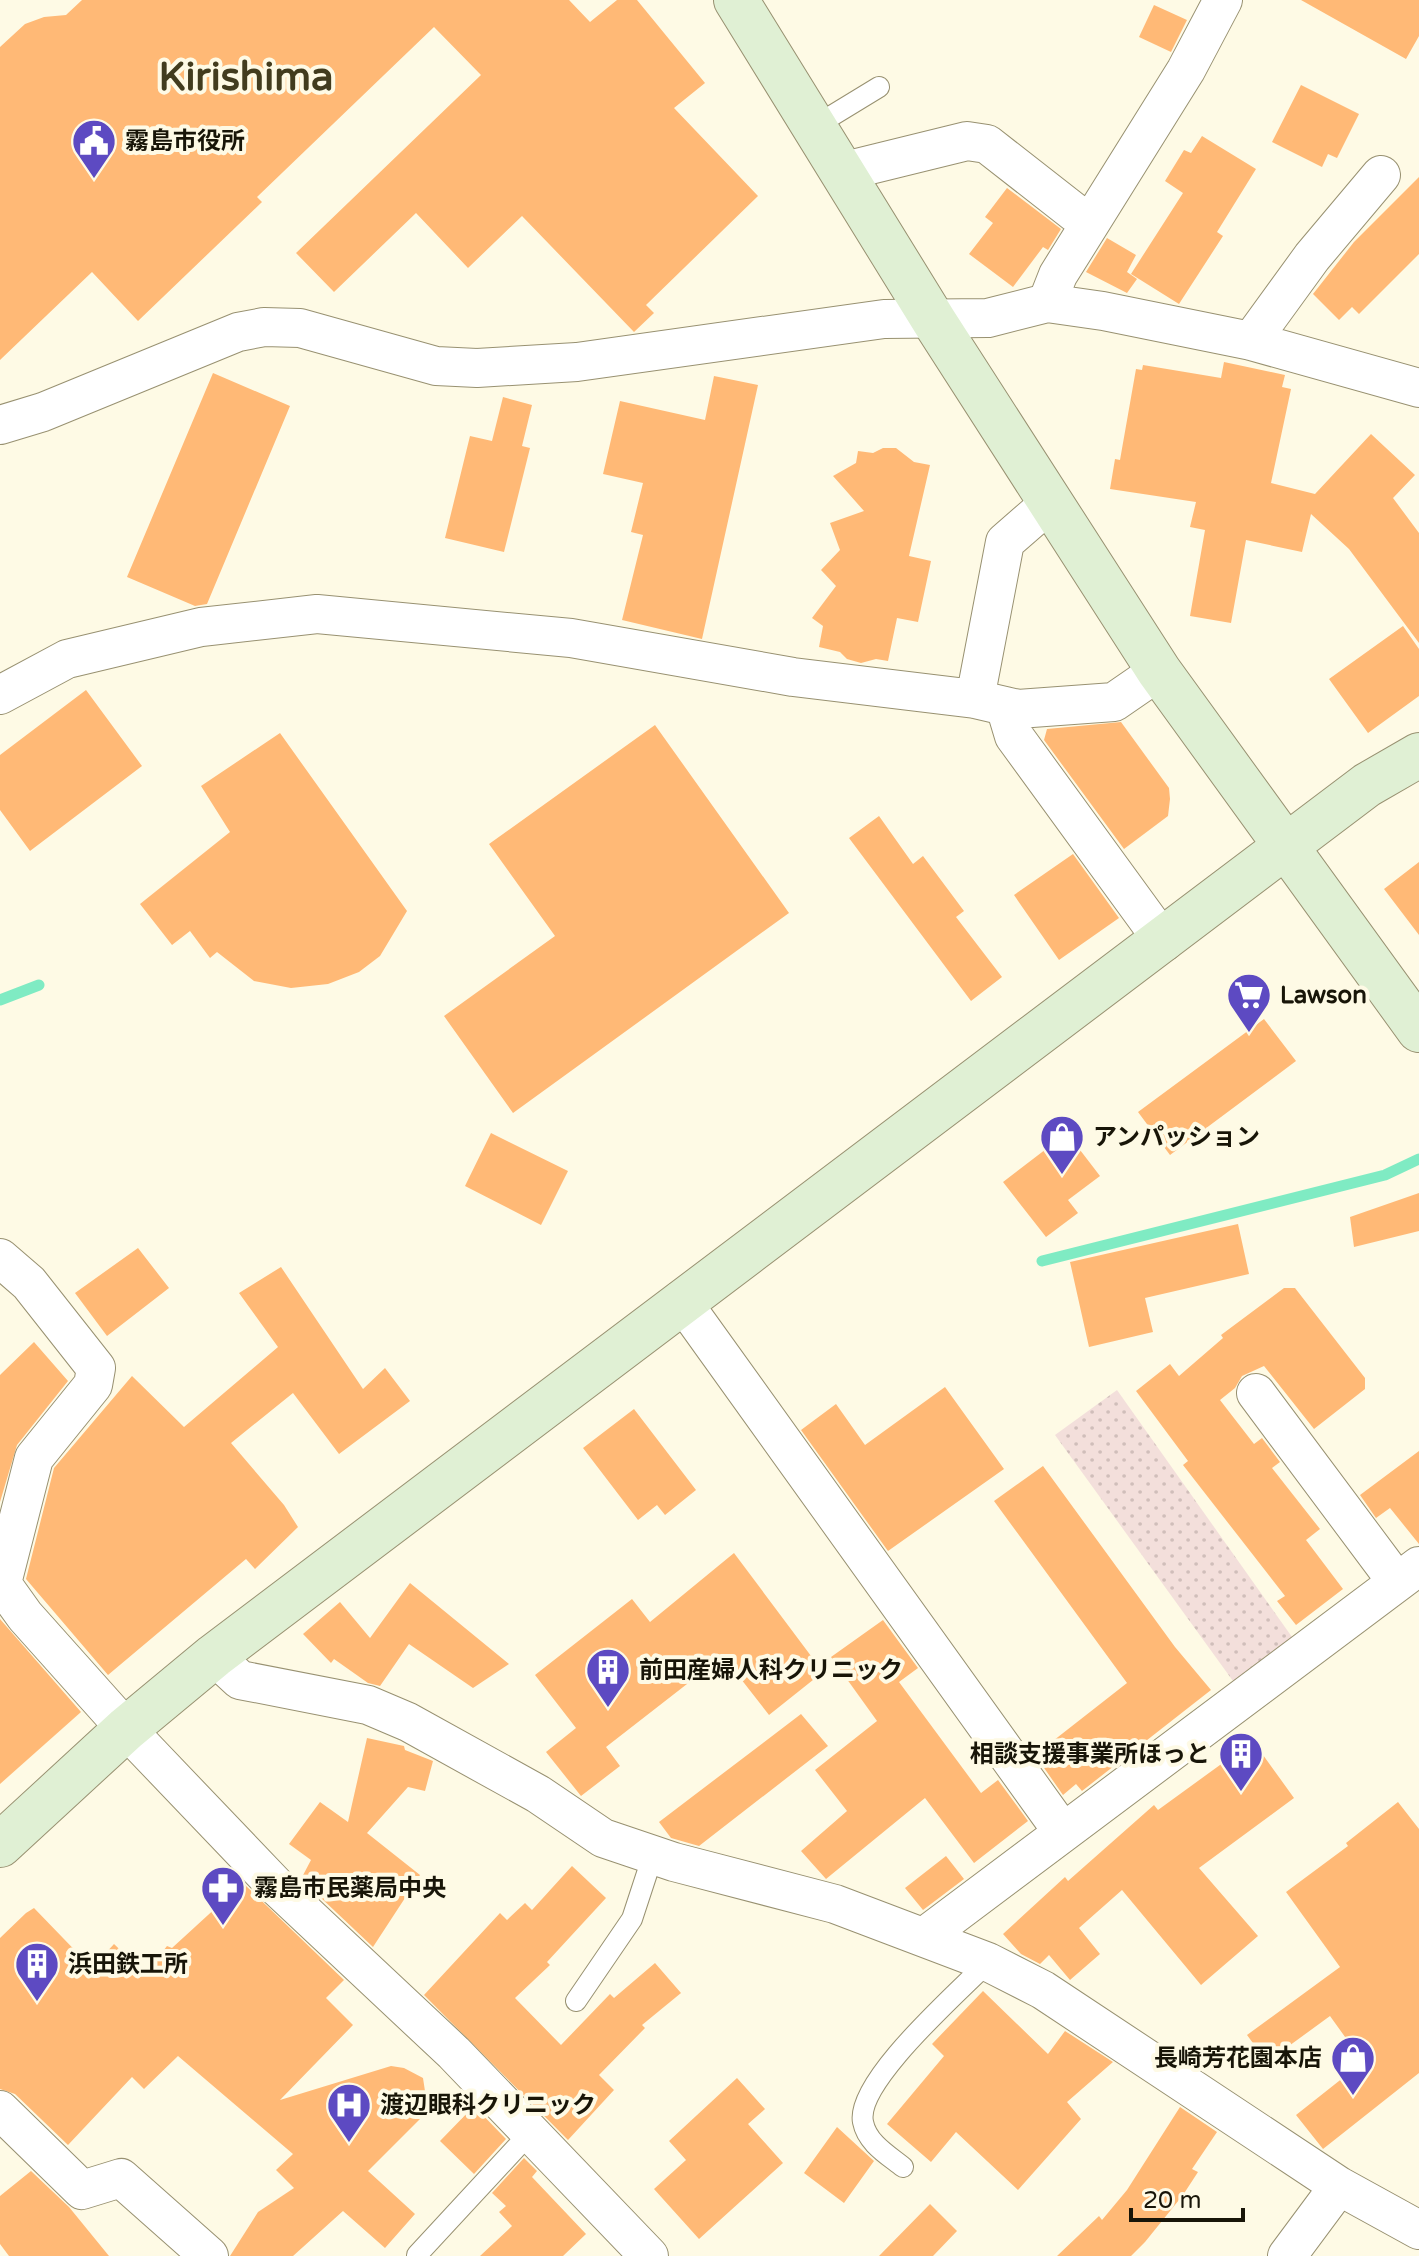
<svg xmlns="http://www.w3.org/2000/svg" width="1419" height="2256" font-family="'Varela Round','Noto Sans JP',sans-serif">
  <defs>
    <pattern id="grass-dots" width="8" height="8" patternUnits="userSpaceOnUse" patternTransform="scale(2)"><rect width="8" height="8" fill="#f3dfdb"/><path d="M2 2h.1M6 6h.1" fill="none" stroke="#d0beba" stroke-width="1.8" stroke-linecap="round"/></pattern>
  </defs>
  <rect width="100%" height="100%" fill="#fefae5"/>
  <path fill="url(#grass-dots)" d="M 1117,1390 L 1292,1637 L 1233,1681 L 1055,1435 Z"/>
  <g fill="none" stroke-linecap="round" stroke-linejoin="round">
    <path stroke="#7febc3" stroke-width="11" d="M 0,1000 L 39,985
      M 1042,1261 L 1385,1175 L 1419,1159"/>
  </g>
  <path fill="#ffb976" d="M 82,0 L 569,0 L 590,22 L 617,0 L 637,0 L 705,83 L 674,108 L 758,196 L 646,305 L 654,313 L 634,332 L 522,216 L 468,268 L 416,213 L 334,292 L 296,253 L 481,75 L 434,27 L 257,197 L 262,202 L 138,321 L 92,272 L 0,360 L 0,47 L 25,24 L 44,17 L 66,15 Z
    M 1301,0 L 1419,0 L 1419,36 L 1406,59 Z
    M 1154,5 L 1187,20 L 1171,52 L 1139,37 Z
    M 1301,85 L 1359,114 L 1337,158 L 1328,154 L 1322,167 L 1272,142 Z
    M 1202,136 L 1256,169 L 1217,232 L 1223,236 L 1179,304 L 1131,274 L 1183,193 L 1165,181 L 1184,150 L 1191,153 Z
    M 1419,177 L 1419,254 L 1359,314 L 1352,307 L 1339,320 L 1313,294 L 1354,242 Z
    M 1007,188 L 1061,229 L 1048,250 L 1043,247 L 1013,287 L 969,254 L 993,223 L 985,217 Z
    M 1107,238 L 1136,255 L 1127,272 L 1137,279 L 1127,293 L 1086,272 Z
    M 1224,362 L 1285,375 L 1282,387 L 1291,389 L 1271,483 L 1315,494 L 1371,434 L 1415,475 L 1393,498 L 1419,533 L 1419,643 L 1349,549 L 1311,514 L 1302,552 L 1246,540 L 1231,623 L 1190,616 L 1205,530 L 1190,527 L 1196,502 L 1110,489 L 1115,459 L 1120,460 L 1136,369 L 1142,370 L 1143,365 L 1221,378 Z
    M 213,373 L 290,406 L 207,604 L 195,606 L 127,577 Z
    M 714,376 L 758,385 L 702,639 L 622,620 L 643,535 L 631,532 L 643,483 L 603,474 L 620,401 L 705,420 Z
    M 503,397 L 532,405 L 522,446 L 530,448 L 504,552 L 445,538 L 470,436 L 492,441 Z
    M 883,448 L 896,448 L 914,462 L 930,465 L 909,556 L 931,561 L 918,622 L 897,618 L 888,661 L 876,659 L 861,663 L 847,659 L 840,652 L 819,647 L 823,626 L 812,618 L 836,586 L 821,570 L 840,550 L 830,523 L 864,511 L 833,476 L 856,463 L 858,451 L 873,453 Z
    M 1403,626 L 1419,649 L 1419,696 L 1368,733 L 1329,679 Z
    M 86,690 L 142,766 L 30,851 L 0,810 L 0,755 Z
    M 1121,722 L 1169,788 L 1170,799 L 1168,816 L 1124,849 L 1044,740 L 1047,729 Z
    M 655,725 L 789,913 L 513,1113 L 444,1016 L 555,936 L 489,844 Z
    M 280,733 L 407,911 L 380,956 L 359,972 L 328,984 L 291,988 L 254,981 L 217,952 L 210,958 L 190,931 L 172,945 L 140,904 L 230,832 L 201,786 Z
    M 879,816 L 913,864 L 923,856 L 964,911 L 956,917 L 1002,977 L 971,1001 L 849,838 Z
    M 1073,854 L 1119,918 L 1059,960 L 1014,895 Z
    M 1419,862 L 1419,935 L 1384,889 Z
    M 1264,1019 L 1296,1061 L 1170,1155 L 1138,1112 Z
    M 491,1133 L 568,1171 L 541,1225 L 465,1186 Z
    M 1067,1133 L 1100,1176 L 1068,1200 L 1078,1213 L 1046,1237 L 1003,1182 Z
    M 1419,1193 L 1419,1231 L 1354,1247 L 1350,1217 Z
    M 1238,1224 L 1249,1274 L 1145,1298 L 1153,1332 L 1089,1347 L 1070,1262 Z
    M 138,1248 L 169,1288 L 107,1336 L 75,1293 Z
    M 281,1267 L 363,1389 L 385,1368 L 410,1401 L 339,1454 L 293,1393 L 231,1443 L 284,1505 L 298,1527 L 255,1569 L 246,1559 L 108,1675 L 26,1579 L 54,1468 L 132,1376 L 184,1427 L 278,1347 L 239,1293 Z
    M 1284,1288 L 1295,1288 L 1365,1378 L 1365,1389 L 1314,1429 L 1264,1366 L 1242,1376 L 1235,1388 L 1220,1400 L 1254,1444 L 1262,1438 L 1280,1462 L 1272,1468 L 1320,1529 L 1306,1540 L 1343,1589 L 1296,1625 L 1277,1601 L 1285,1596 L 1183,1465 L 1188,1461 L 1136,1391 L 1170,1364 L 1179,1376 L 1223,1338 L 1221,1335 Z
    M 34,1342 L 68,1381 L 17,1445 L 0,1502 L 0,1375 Z
    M 945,1387 L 1004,1469 L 888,1551 L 801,1430 L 836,1404 L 865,1445 Z
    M 634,1409 L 696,1490 L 665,1515 L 657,1505 L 638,1520 L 583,1448 Z
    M 1419,1451 L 1419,1544 L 1390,1508 L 1376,1518 L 1360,1495 Z
    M 1043,1466 L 1175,1647 L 1211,1690 L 1082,1791 L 1076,1784 L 1063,1795 L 1035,1755 L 1127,1683 L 994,1501 Z
    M 734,1553 L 823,1672 L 769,1715 L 723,1656 L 606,1747 L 620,1766 L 581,1796 L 546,1752 L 576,1728 L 535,1675 L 632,1599 L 650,1622 Z
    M 410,1583 L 509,1664 L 473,1688 L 409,1644 L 380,1686 L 368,1683 L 334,1659 L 331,1663 L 303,1634 L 340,1602 L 370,1638 Z
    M 0,1619 L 81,1712 L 0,1784 Z
    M 883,1620 L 918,1668 L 899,1682 L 981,1793 L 998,1780 L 1028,1821 L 974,1863 L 925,1798 L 826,1879 L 801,1851 L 847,1811 L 815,1770 L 877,1721 L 831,1657 Z
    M 801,1714 L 828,1746 L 699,1846 L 671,1838 L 659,1822 Z
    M 367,1738 L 404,1746 L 405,1750 L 433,1761 L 425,1791 L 408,1787 L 367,1833 L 420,1875 L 373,1947 L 301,1879 L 311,1860 L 289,1844 L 320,1802 L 348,1822 Z
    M 1253,1741 L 1294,1798 L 1199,1868 L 1258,1936 L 1201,1985 L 1122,1890 L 1079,1928 L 1100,1954 L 1070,1980 L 1049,1955 L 1040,1964 L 1021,1954 L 1003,1934 L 1065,1877 L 1068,1881 L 1154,1805 L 1158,1810 Z
    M 1398,1802 L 1419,1829 L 1419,2073 L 1323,2149 L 1296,2115 L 1363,2062 L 1330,2016 L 1267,2062 L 1247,2035 L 1340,1967 L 1286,1892 L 1348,1846 L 1346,1843 Z
    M 946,1856 L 964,1879 L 923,1910 L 905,1888 Z
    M 572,1866 L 606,1898 L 547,1962 L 550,1965 L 515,1998 L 561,2045 L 610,1994 L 614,1998 L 655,1963 L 681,1993 L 642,2025 L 645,2028 L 599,2075 L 614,2090 L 568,2140 L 424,1995 L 500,1913 L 507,1920 L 525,1903 L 532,1910 Z
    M 243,1883 L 344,1980 L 326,1998 L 353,2025 L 280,2100 L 391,2066 L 404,2068 L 423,2078 L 428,2111 L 368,2171 L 415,2214 L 385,2248 L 343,2211 L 293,2256 L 230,2256 L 258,2212 L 294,2188 L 276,2170 L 293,2154 L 178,2056 L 144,2089 L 132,2077 L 68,2145 L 15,2094 L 0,2089 L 0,1938 L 26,1913 L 34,1908 L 92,1968 L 114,1944 L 145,1974 L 167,1946 L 172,1948 Z
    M 983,1991 L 1048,2054 L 1065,2031 L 1113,2062 L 1067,2102 L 1081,2119 L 1018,2190 L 956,2132 L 931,2162 L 887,2124 L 944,2056 L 932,2044 Z
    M 737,2078 L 765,2109 L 748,2124 L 783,2163 L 699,2239 L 654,2189 L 686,2160 L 669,2141 Z
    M 474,2106 L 506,2139 L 474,2174 L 440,2141 Z
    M 1180,2107 L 1217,2132 L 1192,2169 L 1198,2172 L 1183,2195 L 1145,2242 L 1131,2256 L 1057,2256 L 1099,2216 L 1102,2220 L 1127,2190 Z
    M 837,2127 L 874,2161 L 844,2203 L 804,2173 Z
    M 524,2158 L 537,2171 L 532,2177 L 586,2234 L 563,2256 L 480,2256 L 512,2226 L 499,2212 L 506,2206 L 492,2193 Z
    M 31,2171 L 69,2207 L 109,2256 L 9,2256 L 0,2244 L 0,2196 Z
    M 930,2204 L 957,2231 L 933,2256 L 879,2256 Z"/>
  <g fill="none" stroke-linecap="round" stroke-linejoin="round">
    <g stroke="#989171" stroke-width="22">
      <path id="lane" d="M 815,126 L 879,87
        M 576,2001 L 632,1919 L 653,1855
        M 903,2167 C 888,2155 867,2143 863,2122 C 855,2082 959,1992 988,1962
        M 417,2255 L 529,2134"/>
    </g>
    <g stroke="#989171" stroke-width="40">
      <path id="street" d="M 841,172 L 967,141 L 987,144 L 1088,223
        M 1047,303 L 1058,275 L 1186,70 L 1223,0
        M 1251,341 L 1312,257 L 1381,175
        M 0,425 L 43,412 L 238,332 L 264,327 L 300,328 L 436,366 L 477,368 L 577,362 L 884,319 L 988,318 L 1047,303 L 1103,311 L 1251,341 L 1419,388
        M 0,695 L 67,659 L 201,627 L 317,614 L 571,638 L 793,677 L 975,699 L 1018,709 L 1114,702 L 1159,671
        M 975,699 L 1005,542 L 1051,502
        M 1005,706 L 1014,736 L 1164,942
        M 0,1258 L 29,1283 L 96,1368 L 93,1385 L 34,1458 L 0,1591
        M 681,1300 L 1062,1831
        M 1256,1393 L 1397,1582
        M 0,1581 L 25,1616 L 126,1729 L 276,1886 L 454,2053 L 649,2256
        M 214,1656 L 240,1680 L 368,1705 L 408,1722 L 538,1794 L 603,1838 L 674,1862 L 835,1904 L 988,1962 L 1043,1990 L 1339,2186 L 1419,2230
        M 924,1937 L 1419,1566
        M 0,2110 L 82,2190 L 121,2178 L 209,2256
        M 1287,2256 L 1339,2186"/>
    </g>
    <g stroke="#989171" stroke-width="46">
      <path id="secondary" d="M 736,0 L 934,321 L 1159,671 L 1419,1030
        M 0,1845 L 126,1729 L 214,1656 L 1367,785 L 1419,755"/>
    </g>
    <use href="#lane" stroke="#fff" stroke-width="20"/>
    <use href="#street" stroke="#fff" stroke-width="38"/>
    <use href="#secondary" stroke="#e0f0d4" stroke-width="44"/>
  </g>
  <defs>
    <g id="civic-pin" transform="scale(2.3)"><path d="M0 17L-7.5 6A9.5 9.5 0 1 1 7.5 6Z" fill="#5d4ac2" stroke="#fefae5"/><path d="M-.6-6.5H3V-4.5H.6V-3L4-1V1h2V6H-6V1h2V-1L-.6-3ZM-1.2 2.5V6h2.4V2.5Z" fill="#fff"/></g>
    <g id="supermarket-pin" transform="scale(2.3)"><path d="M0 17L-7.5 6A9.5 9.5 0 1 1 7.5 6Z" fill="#5d4ac2" stroke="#fefae5"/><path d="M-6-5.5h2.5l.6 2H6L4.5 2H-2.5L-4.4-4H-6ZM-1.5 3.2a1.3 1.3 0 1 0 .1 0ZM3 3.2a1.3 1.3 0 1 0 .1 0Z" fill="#fff"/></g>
    <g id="shop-pin" transform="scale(2.3)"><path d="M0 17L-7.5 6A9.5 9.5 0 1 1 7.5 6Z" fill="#5d4ac2" stroke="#fefae5"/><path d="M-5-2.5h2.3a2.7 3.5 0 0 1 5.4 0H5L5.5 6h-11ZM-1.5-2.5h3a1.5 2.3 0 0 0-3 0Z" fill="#fff"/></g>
    <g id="building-pin" transform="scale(2.3)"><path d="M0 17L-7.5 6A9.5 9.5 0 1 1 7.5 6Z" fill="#5d4ac2" stroke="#fefae5"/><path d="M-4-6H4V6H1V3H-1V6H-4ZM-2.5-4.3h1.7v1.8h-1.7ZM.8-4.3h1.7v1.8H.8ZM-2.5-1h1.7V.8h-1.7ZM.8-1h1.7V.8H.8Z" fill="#fff"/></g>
    <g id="pharmacy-pin" transform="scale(2.3)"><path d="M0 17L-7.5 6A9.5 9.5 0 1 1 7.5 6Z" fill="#5d4ac2" stroke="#fefae5"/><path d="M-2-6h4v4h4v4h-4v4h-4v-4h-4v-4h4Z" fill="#fff"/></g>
    <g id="hospital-pin" transform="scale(2.3)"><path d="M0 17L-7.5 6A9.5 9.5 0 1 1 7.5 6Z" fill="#5d4ac2" stroke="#fefae5"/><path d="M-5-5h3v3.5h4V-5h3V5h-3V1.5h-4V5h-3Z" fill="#fff"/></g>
  </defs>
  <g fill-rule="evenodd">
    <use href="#civic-pin" x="94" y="141"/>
    <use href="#supermarket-pin" x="1249" y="995"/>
    <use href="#shop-pin" x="1062" y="1137"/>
    <use href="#building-pin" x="608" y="1670"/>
    <use href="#building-pin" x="1241" y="1754"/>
    <use href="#pharmacy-pin" x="223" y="1888"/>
    <use href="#building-pin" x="37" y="1964"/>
    <use href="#shop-pin" x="1353" y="2058"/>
    <use href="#hospital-pin" x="349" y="2105"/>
  </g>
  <g text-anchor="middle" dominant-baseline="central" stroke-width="8" stroke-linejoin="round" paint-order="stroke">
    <g font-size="24" font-weight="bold" fill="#181508" stroke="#fefae5" text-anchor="start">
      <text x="125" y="141">霧島市役所</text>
      <text x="1280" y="995">Lawson</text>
      <text x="1093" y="1137">アンパッション</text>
      <text x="639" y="1670">前田産婦人科クリニック</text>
      <text x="1210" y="1754" text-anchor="end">相談支援事業所ほっと</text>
      <text x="254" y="1888">霧島市民薬局中央</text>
      <text x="68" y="1964">浜田鉄工所</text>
      <text x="1322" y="2058" text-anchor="end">長崎芳花園本店</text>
      <text x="380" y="2105">渡辺眼科クリニック</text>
    </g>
    <g font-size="40" font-weight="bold" fill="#423c1e" stroke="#fefae5">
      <text x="246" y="77">Kirishima</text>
    </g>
  </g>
  <path d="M1131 2208v12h112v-12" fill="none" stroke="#181508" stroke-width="4"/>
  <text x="1143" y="2208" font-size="24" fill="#181508" stroke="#fefae5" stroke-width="6" paint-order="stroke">20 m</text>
</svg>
